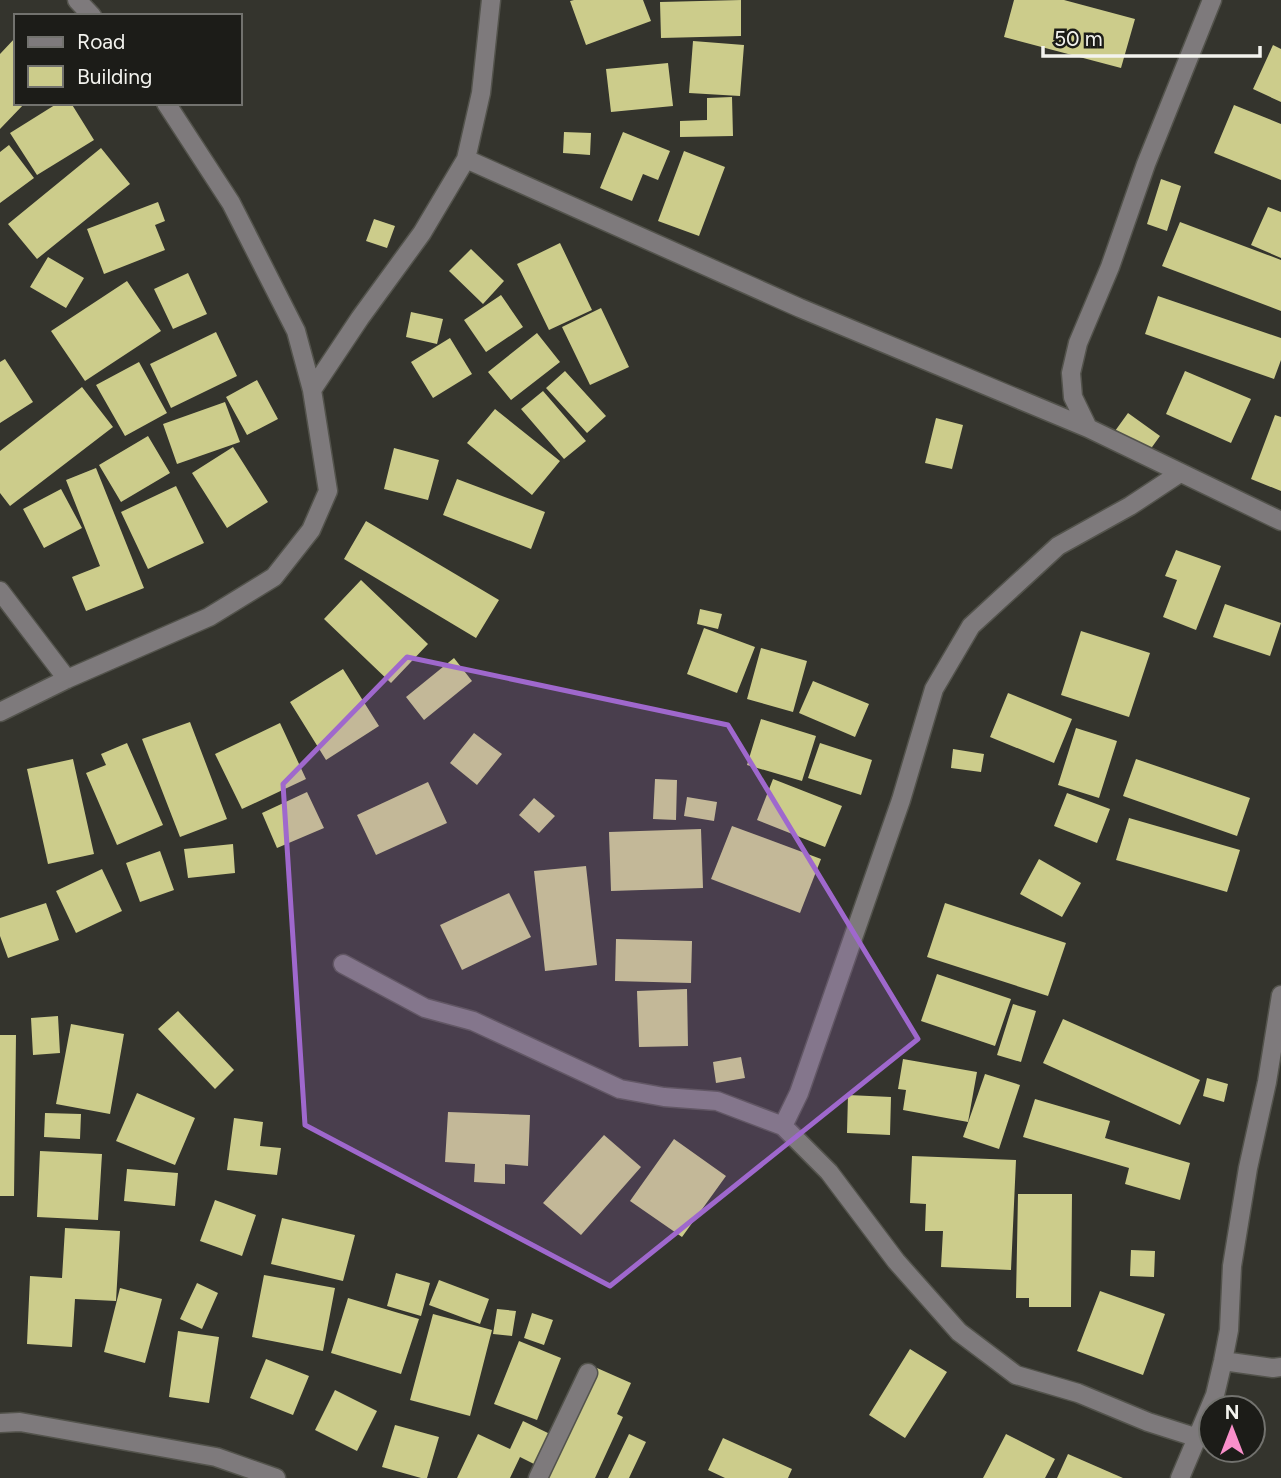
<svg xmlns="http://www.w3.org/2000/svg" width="1281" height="1478" font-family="Figtree,sans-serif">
  <rect width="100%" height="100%" fill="#34342d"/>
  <path fill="#cccc8b" d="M 574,0 L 643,0 L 651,21 L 586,45 L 570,1 Z
    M 741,0 L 741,36 L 661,38 L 660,2 Z
    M 1014,0 L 1064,0 L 1135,19 L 1121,68 L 1004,37 Z
    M 16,37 L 16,103 L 25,103 L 0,129 L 0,54 Z
    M 693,41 L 744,45 L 740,96 L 689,93 Z
    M 1273,45 L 1281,49 L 1281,102 L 1253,89 Z
    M 668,63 L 673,106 L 611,112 L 606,69 Z
    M 732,97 L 733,136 L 680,137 L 680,121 L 707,120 L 707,98 Z
    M 58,103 L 71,103 L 94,140 L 37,175 L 10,133 Z
    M 1234,105 L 1281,124 L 1281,180 L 1214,153 Z
    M 564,132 L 591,133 L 590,155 L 563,153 Z
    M 623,132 L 670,151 L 658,180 L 643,174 L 632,201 L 600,188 Z
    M 9,145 L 34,178 L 0,203 L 0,152 Z
    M 101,148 L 130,184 L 37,259 L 8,224 Z
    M 684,151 L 725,167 L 699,236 L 658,221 Z
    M 1161,179 L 1181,186 L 1167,231 L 1147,224 Z
    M 158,202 L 165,221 L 155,225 L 165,250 L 104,274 L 87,229 Z
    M 1268,207 L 1281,212 L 1281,258 L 1251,245 Z
    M 374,219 L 395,226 L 387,248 L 366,241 Z
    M 1180,222 L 1281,260 L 1281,311 L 1162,266 Z
    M 560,243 L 592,310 L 549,330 L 517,264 Z
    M 471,249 L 504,281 L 483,304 L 449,271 Z
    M 48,257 L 84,278 L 66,308 L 30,287 Z
    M 188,273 L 207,314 L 173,329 L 154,289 Z
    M 127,281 L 161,331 L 85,381 L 51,331 Z
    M 501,295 L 523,327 L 486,352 L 464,320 Z
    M 1158,296 L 1281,338 L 1281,360 L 1274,379 L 1145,334 Z
    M 601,308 L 629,367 L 590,385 L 562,327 Z
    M 411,312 L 443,319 L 437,344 L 406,337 Z
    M 216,332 L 237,376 L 171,408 L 150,364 Z
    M 537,333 L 560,362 L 511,400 L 488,372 Z
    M 450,338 L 472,374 L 433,398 L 411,362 Z
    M 5,359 L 33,402 L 0,423 L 0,362 Z
    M 139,362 L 167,413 L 125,436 L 96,385 Z
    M 565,371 L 606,416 L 587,433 L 546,388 Z
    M 1185,371 L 1251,399 L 1231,443 L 1166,414 Z
    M 257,380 L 278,419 L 247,435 L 226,397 Z
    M 82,387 L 113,427 L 10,506 L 0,493 L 0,451 Z
    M 543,391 L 586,441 L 564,459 L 521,409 Z
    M 225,402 L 240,442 L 177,464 L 163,424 Z
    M 495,409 L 560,461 L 532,495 L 467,443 Z
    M 1128,413 L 1160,436 L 1147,454 L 1115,431 Z
    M 1275,415 L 1281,417 L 1281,491 L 1251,479 Z
    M 936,418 L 963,425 L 952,469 L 925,463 Z
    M 148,436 L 170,473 L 121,502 L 99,465 Z
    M 233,447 L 268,502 L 227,528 L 192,473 Z
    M 394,448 L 439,460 L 428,500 L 384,489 Z
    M 96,468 L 144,588 L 86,611 L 72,577 L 100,566 L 66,480 Z
    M 457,479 L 545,512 L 531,549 L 443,515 Z
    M 176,486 L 204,543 L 148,569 L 121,512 Z
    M 61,489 L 82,528 L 44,548 L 23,509 Z
    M 366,521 L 499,600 L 476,638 L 344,559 Z
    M 1176,550 L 1221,566 L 1196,630 L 1163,617 L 1177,580 L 1165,576 Z
    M 361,580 L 428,644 L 391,683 L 324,619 Z
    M 1225,604 L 1281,623 L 1270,656 L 1213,637 Z
    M 700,609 L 722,614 L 718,629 L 697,624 Z
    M 704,628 L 755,647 L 737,693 L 687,674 Z
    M 1081,631 L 1150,653 L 1129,717 L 1061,695 Z
    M 761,648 L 807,661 L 793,712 L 747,699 Z
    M 454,658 L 472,681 L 424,720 L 406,697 Z
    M 343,669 L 379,726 L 326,760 L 290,702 Z
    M 813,681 L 869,704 L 855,737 L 799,713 Z
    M 1008,693 L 1072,719 L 1054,763 L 990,737 Z
    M 761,719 L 816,736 L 802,781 L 747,765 Z
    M 190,722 L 227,819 L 180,837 L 142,739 Z
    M 280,723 L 306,779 L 242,809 L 215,754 Z
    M 1076,728 L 1117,741 L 1099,798 L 1058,785 Z
    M 474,733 L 502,754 L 477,785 L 450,763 Z
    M 127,743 L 163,825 L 117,845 L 86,773 L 106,765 L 101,754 Z
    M 820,743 L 872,760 L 861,795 L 808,778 Z
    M 953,749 L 984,754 L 981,772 L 951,768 Z
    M 73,759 L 94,854 L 48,864 L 27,769 Z
    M 1136,759 L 1250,798 L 1237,836 L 1123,796 Z
    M 655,779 L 677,780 L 676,820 L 653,819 Z
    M 773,779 L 842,806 L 825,847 L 757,820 Z
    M 428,782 L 447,823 L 376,855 L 357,815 Z
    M 307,792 L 324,828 L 277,848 L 262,813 Z
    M 1067,793 L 1110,809 L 1097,843 L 1054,826 Z
    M 687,797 L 717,802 L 714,821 L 684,816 Z
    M 534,798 L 555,816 L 539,833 L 519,815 Z
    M 1129,818 L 1240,850 L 1227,892 L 1116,860 Z
    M 732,826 L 821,859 L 800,913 L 711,879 Z
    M 701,829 L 703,888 L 611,891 L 609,832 Z
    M 233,844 L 235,873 L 188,878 L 184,849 Z
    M 160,851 L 174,890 L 140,902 L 126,863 Z
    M 1039,859 L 1081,883 L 1062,917 L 1020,894 Z
    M 586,866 L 597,965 L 545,971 L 534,871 Z
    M 102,869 L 122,911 L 76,933 L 56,891 Z
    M 509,893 L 531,937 L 462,970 L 440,925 Z
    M 46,903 L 59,940 L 8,958 L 0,936 L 0,918 Z
    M 945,903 L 1066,943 L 1048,996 L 927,957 Z
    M 616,939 L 692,941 L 691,983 L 615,981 Z
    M 937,974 L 1011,999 L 995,1046 L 921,1021 Z
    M 687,989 L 688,1046 L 639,1047 L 637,991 Z
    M 1013,1004 L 1036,1011 L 1021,1062 L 997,1055 Z
    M 178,1011 L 234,1070 L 215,1089 L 158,1029 Z
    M 58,1016 L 60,1053 L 33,1055 L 31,1018 Z
    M 1063,1019 L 1200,1080 L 1180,1125 L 1043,1063 Z
    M 71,1024 L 124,1034 L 110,1114 L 56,1104 Z
    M 0,1035 L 16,1035 L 14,1196 L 0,1196 Z
    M 741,1057 L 745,1078 L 716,1083 L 713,1062 Z
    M 903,1059 L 977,1072 L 968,1122 L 903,1110 L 906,1090 L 898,1089 Z
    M 985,1074 L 1020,1085 L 999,1149 L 963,1137 Z
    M 1207,1078 L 1228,1084 L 1224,1102 L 1203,1096 Z
    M 137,1093 L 195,1118 L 175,1165 L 116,1141 Z
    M 848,1095 L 891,1097 L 890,1135 L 847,1133 Z
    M 1035,1099 L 1110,1121 L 1105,1138 L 1190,1163 L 1180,1200 L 1125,1184 L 1129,1168 L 1023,1137 Z
    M 448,1112 L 530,1115 L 528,1166 L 505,1164 L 505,1184 L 474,1182 L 475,1164 L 445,1162 Z
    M 45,1113 L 81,1114 L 80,1139 L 44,1137 Z
    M 234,1118 L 263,1122 L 260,1146 L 281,1148 L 277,1175 L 227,1170 Z
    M 604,1135 L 641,1167 L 581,1235 L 543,1203 Z
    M 674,1139 L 726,1176 L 682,1237 L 630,1201 Z
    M 40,1151 L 102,1154 L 98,1220 L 37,1217 Z
    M 912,1156 L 1016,1160 L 1011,1270 L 941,1267 L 943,1231 L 925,1231 L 926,1204 L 910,1203 Z
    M 127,1169 L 178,1173 L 175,1206 L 124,1201 Z
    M 1018,1194 L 1072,1194 L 1071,1307 L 1029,1307 L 1029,1298 L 1016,1298 Z
    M 215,1200 L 256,1215 L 242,1256 L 200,1241 Z
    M 282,1218 L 355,1235 L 343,1281 L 271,1264 Z
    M 65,1228 L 120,1231 L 116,1301 L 75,1299 L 72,1347 L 27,1344 L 30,1276 L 62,1278 Z
    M 1131,1250 L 1155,1251 L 1154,1277 L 1130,1276 Z
    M 396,1273 L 430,1283 L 421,1316 L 387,1306 Z
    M 264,1275 L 335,1288 L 323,1351 L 252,1337 Z
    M 439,1280 L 489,1299 L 480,1324 L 429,1305 Z
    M 197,1283 L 218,1293 L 202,1329 L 180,1319 Z
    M 120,1288 L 162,1299 L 145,1363 L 104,1352 Z
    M 1100,1291 L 1165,1314 L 1143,1375 L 1077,1351 Z
    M 348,1298 L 419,1319 L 401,1374 L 331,1353 Z
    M 497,1309 L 516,1311 L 512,1336 L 493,1334 Z
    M 532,1313 L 553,1320 L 544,1345 L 524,1338 Z
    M 433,1314 L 492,1330 L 470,1416 L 410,1400 Z
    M 178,1331 L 219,1337 L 209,1403 L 169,1397 Z
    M 519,1341 L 561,1358 L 537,1420 L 494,1404 Z
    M 910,1349 L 947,1372 L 905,1438 L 869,1415 Z
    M 266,1359 L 309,1376 L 293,1415 L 250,1398 Z
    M 597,1368 L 631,1383 L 617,1414 L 623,1417 L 595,1478 L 548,1478 Z
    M 335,1390 L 377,1411 L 357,1451 L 315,1430 Z
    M 523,1421 L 550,1434 L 536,1465 L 520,1457 L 510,1478 L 457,1478 L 478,1434 L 510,1449 Z
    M 395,1425 L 439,1437 L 427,1478 L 421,1478 L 382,1467 Z
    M 629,1434 L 646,1442 L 629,1478 L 608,1478 Z
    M 1006,1434 L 1055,1459 L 1045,1478 L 983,1478 Z
    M 723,1438 L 792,1469 L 788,1478 L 725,1478 L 708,1470 Z
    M 1068,1454 L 1123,1478 L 1057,1478 Z"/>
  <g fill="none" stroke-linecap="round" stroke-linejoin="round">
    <g stroke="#53534c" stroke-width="21">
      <path id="minor" d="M 77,0 L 92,16
        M 466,159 L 800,308 L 1088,428 L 1281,521
        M 312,390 L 360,318 L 422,233 L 466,159 L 481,93 L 491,0
        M 1088,428 L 1073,397 L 1071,373 L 1078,343 L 1110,267 L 1146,164 L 1212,0
        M 0,591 L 67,679
        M 0,712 L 67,679 L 209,617 L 274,577 L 311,530 L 328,491 L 312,390 L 296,331 L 231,203 L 166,103
        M 343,964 L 425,1008 L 473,1021 L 620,1089 L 664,1097 L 717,1101 L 783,1126 L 829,1172 L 896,1261 L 959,1332 L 1016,1375 L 1078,1393 L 1148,1422 L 1198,1438
        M 783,1126 L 799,1093 L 901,800 L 934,689 L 971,626 L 1058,546 L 1130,506 L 1180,473
        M 1223,1361 L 1273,1368 L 1281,1367
        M 0,1423 L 20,1422 L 216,1457 L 276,1478
        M 538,1478 L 588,1373
        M 1180,1478 L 1215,1395 L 1223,1361 L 1229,1330 L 1232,1266 L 1248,1168 L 1267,1082 L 1281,995"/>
    </g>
    <use href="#minor" stroke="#7e7a7c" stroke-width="18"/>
  </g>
  <path fill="#9f68cd" fill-opacity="0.2" stroke="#9f68cd" stroke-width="5" stroke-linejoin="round" d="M 407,657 L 728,725 L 918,1039 L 610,1286 L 305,1125 L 283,784 Z"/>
  <rect x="14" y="14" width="228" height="91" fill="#1c1c18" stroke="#72726e" stroke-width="2"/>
  <rect x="28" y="37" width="35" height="10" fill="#7e7a7c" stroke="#72726e" stroke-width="2"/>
  <text x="77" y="49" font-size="21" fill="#f3f3ee">Road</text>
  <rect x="28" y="66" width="35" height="21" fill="#cccc8b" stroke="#72726e" stroke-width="2"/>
  <text x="77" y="84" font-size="21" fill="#f3f3ee">Building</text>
  <g transform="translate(1232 1429)"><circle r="33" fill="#1c1c18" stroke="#72726e" stroke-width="2"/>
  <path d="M0-5L12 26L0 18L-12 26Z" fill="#f98fca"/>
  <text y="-10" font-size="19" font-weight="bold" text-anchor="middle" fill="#f3f3ee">N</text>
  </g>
  <path d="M1043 46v10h217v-10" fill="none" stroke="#f3f3ee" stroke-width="3.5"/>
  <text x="1054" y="46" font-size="21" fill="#f3f3ee" stroke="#1c1c18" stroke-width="5" paint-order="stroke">50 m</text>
</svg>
